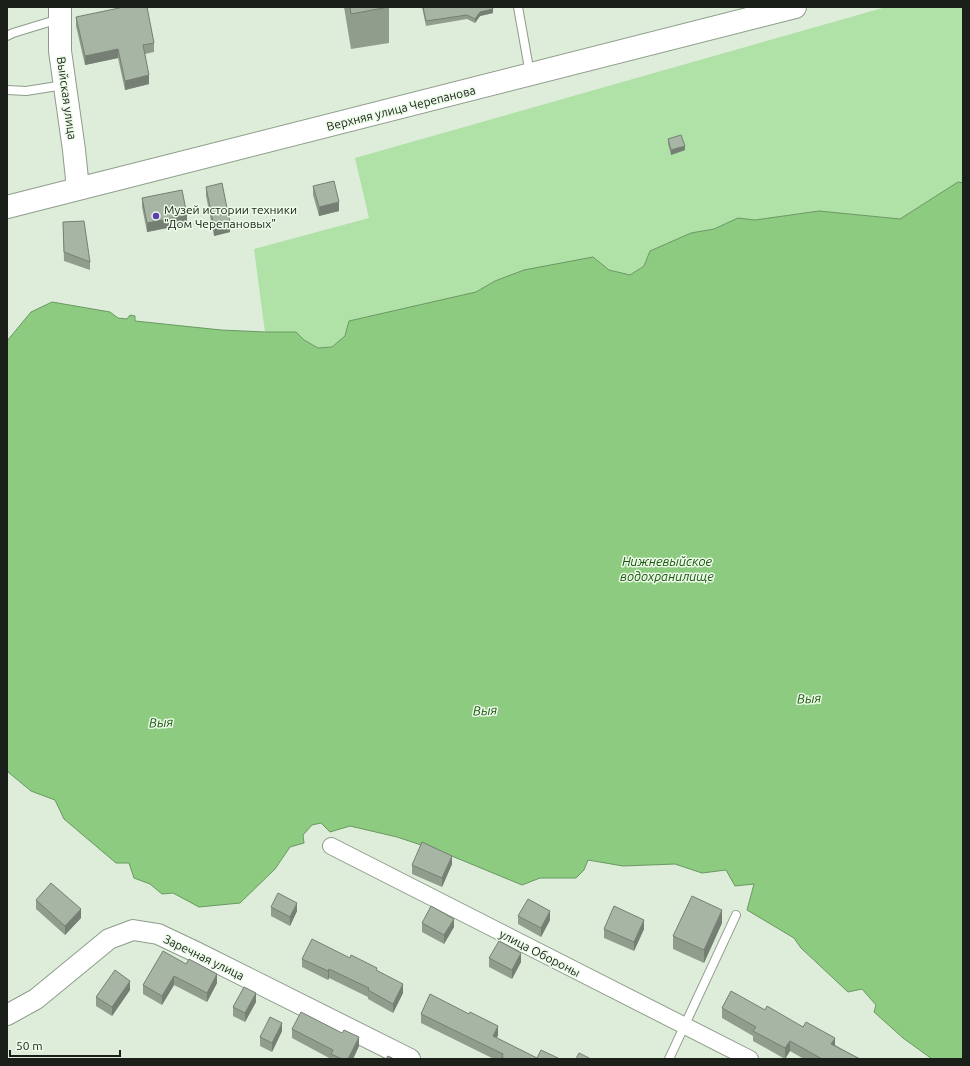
<svg xmlns="http://www.w3.org/2000/svg" width="970" height="1066" font-family="Ubuntu,sans-serif">
  <rect width="100%" height="100%" fill="#ddedda"/>
  <path fill="#b0e1a7" d="M 886,7 L 963,7 L 963,183 L 958,182 L 900,219 L 819,211 L 755,220 L 738,218 L 714,229 L 691,233 L 630,275 L 609,270 L 593,257 L 495,281 L 476,292 L 349,321 L 345,336 L 332,347 L 318,348 L 304,340 L 296,332 L 265,332 L 254,249 L 369,218 L 355,158 Z"/>
  <path fill="#8dcb81" stroke="#6a9862" d="M 958,182 L 963,183 L 963,1059 L 932,1059 L 903,1038 L 874,1012 L 876,1005 L 862,989 L 848,992 L 801,948 L 794,938 L 747,910 L 754,884 L 735,886 L 726,870 L 702,873 L 675,864 L 623,866 L 588,860 L 584,870 L 576,878 L 540,878 L 522,885 L 442,852 L 397,837 L 350,826 L 330,832 L 321,823 L 312,825 L 303,835 L 304,843 L 290,847 L 275,869 L 240,903 L 199,907 L 173,893 L 162,894 L 150,884 L 134,878 L 129,863 L 116,863 L 64,819 L 55,800 L 31,791 L 8,772 L 7,768 L 7,341 L 31,312 L 52,302 L 110,312 L 118,318 L 127,319 L 130,315 L 135,316 L 135,321 L 221,330 L 265,332 L 296,332 L 304,340 L 318,348 L 332,347 L 345,336 L 349,321 L 476,292 L 495,281 L 524,270 L 593,257 L 609,270 L 630,275 L 644,266 L 650,251 L 691,233 L 714,229 L 738,218 L 755,220 L 819,211 L 900,219 Z"/>
  <g fill="none" stroke-linecap="round" stroke-linejoin="round">
    <g stroke="#8e9d8b" stroke-width="10">
      <path id="service" d="M 518,7 L 530,74
        M 7,36 L 13,33 L 59,19
        M 7,90 L 26,91 L 64,85
        M 669,1059 L 736,915"/>
    </g>
    <g stroke="#8e9d8b" stroke-width="18">
      <path id="minor" d="M 331,846 L 750,1059"/>
    </g>
    <g stroke="#8e9d8b" stroke-width="22">
      <path id="tertiary" d="M 7,1015 L 36,999 L 109,939 L 133,930 L 158,934 L 196,952 L 410,1059"/>
    </g>
    <g stroke="#8e9d8b" stroke-width="24">
      <path id="primary" d="M 60,7 L 60,51 L 74,150 L 78,189
        M 7,207 L 795,7"/>
    </g>
    <use href="#service" stroke="#fff" stroke-width="8"/>
    <use href="#minor" stroke="#fff" stroke-width="16"/>
    <use href="#tertiary" stroke="#fff" stroke-width="20"/>
    <use href="#primary" stroke="#fff" stroke-width="22"/>
  </g>
  <path fill="#909d8d" d="M 344,7 L 389,7 L 389,43 L 351,49 Z
    M 422,7 L 492,7 L 493,13 L 480,16 L 475,23 L 467,19 L 426,26 Z
    M 76,17 L 154,43 L 154,52 L 145,54 L 149,84 L 125,90 L 118,58 L 85,65 L 76,26 Z
    M 668,139 L 685,150 L 671,155 L 668,144 Z
    M 313,186 L 339,211 L 319,216 L 313,195 Z
    M 206,187 L 230,232 L 214,236 L 206,196 Z
    M 142,198 L 187,224 L 147,232 L 142,207 Z
    M 63,222 L 90,262 L 90,270 L 64,261 Z
    M 452,864 L 442,887 L 412,874 L 412,865 Z
    M 36,900 L 81,918 L 65,935 L 36,909 Z
    M 271,907 L 297,911 L 290,926 L 271,916 Z
    M 518,916 L 550,920 L 541,937 L 518,924 Z
    M 422,923 L 454,927 L 444,944 L 422,932 Z
    M 722,923 L 704,963 L 673,949 L 673,936 Z
    M 604,929 L 644,929 L 634,951 L 604,938 Z
    M 489,958 L 521,962 L 512,979 L 489,967 Z
    M 302,959 L 377,971 L 403,993 L 393,1013 L 368,999 L 368,997 L 329,978 L 328,980 L 302,967 Z
    M 186,964 L 217,983 L 207,1002 L 174,985 L 162,1005 L 143,994 L 143,985 Z
    M 130,990 L 112,1016 L 96,1006 L 96,997 Z
    M 256,1002 L 245,1022 L 233,1016 L 233,1007 Z
    M 722,1008 L 765,1010 L 835,1045 L 860,1059 L 804,1059 L 790,1051 L 785,1059 L 753,1041 L 753,1036 L 722,1018 Z
    M 421,1014 L 498,1035 L 497,1038 L 537,1058 L 560,1059 L 494,1059 L 421,1023 Z
    M 292,1029 L 359,1046 L 353,1059 L 331,1059 L 292,1038 Z
    M 282,1031 L 272,1052 L 260,1046 L 260,1037 Z"/>
  <path fill="#757f73" d="M 493,9 L 493,13 L 480,16 L 475,23 L 475,19 L 480,12 Z
    M 118,49 L 118,58 L 85,65 L 85,56 Z
    M 149,75 L 149,84 L 125,90 L 125,81 Z
    M 685,146 L 685,150 L 671,155 L 671,150 Z
    M 339,202 L 339,211 L 319,216 L 319,207 Z
    M 187,215 L 187,224 L 147,232 L 147,223 Z
    M 230,223 L 230,232 L 214,236 L 214,227 Z
    M 452,856 L 452,864 L 442,887 L 442,878 Z
    M 297,903 L 297,911 L 290,926 L 290,917 Z
    M 81,909 L 81,918 L 65,935 L 65,926 Z
    M 722,910 L 722,923 L 704,963 L 704,950 Z
    M 550,911 L 550,920 L 541,937 L 541,928 Z
    M 454,919 L 454,927 L 444,944 L 444,935 Z
    M 644,920 L 644,929 L 634,951 L 634,942 Z
    M 521,953 L 521,962 L 512,979 L 512,970 Z
    M 329,969 L 329,978 L 328,980 L 328,971 Z
    M 217,974 L 217,983 L 207,1002 L 207,993 Z
    M 174,976 L 174,985 L 162,1005 L 162,996 Z
    M 130,981 L 130,990 L 112,1016 L 112,1007 Z
    M 403,984 L 403,993 L 393,1013 L 393,1004 Z
    M 256,993 L 256,1002 L 245,1022 L 245,1013 Z
    M 282,1023 L 282,1031 L 272,1052 L 272,1043 Z
    M 498,1026 L 498,1035 L 493,1045 L 493,1036 Z
    M 359,1037 L 359,1046 L 353,1059 L 348,1059 Z
    M 835,1038 L 835,1048 L 831,1044 Z
    M 790,1041 L 790,1051 L 785,1059 L 785,1048 Z"/>
  <path fill="#a7b6a4" stroke="#757f73" d="M 124,7 L 147,7 L 154,43 L 143,45 L 149,75 L 125,81 L 118,49 L 85,56 L 76,17 Z
    M 350,7 L 389,7 L 351,14 Z
    M 423,7 L 492,7 L 493,9 L 480,12 L 475,19 L 467,15 L 426,21 Z
    M 681,135 L 685,146 L 671,150 L 668,139 Z
    M 334,181 L 339,202 L 319,207 L 313,186 Z
    M 222,183 L 230,223 L 214,227 L 206,187 Z
    M 182,190 L 187,215 L 147,223 L 142,198 Z
    M 84,221 L 90,262 L 64,252 L 63,222 Z
    M 422,842 L 452,856 L 442,878 L 412,865 Z
    M 51,883 L 81,909 L 65,926 L 36,900 Z
    M 278,893 L 297,903 L 290,917 L 271,907 Z
    M 692,896 L 722,910 L 704,950 L 673,936 Z
    M 528,899 L 550,911 L 541,928 L 518,916 Z
    M 431,906 L 454,919 L 444,935 L 422,923 Z
    M 614,906 L 644,920 L 634,942 L 604,929 Z
    M 312,939 L 350,958 L 351,955 L 377,968 L 376,970 L 403,984 L 393,1004 L 368,990 L 369,988 L 329,969 L 328,971 L 302,959 Z
    M 499,941 L 521,953 L 512,970 L 489,958 Z
    M 163,951 L 186,964 L 189,959 L 217,974 L 207,993 L 174,976 L 162,996 L 143,985 Z
    M 115,970 L 130,981 L 112,1007 L 96,997 Z
    M 244,987 L 256,993 L 245,1013 L 233,1007 Z
    M 731,991 L 765,1010 L 767,1006 L 803,1027 L 806,1022 L 835,1038 L 831,1044 L 860,1059 L 822,1059 L 790,1041 L 785,1048 L 753,1031 L 756,1027 L 722,1008 Z
    M 430,994 L 469,1014 L 470,1012 L 498,1026 L 493,1036 L 537,1058 L 541,1050 L 560,1059 L 505,1059 L 502,1057 L 503,1054 L 421,1014 Z
    M 301,1012 L 342,1033 L 344,1030 L 359,1037 L 348,1059 L 342,1059 L 331,1054 L 333,1050 L 292,1029 Z
    M 270,1017 L 282,1023 L 272,1043 L 260,1037 Z
    M 579,1053 L 591,1059 L 576,1059 Z
    M 388,1056 L 394,1059 L 386,1059 Z"/>
  <circle fill="#5d3bb3" stroke="#ebfbe8" stroke-width="1.5" cx="156" cy="216" r="4"/>
  <g text-anchor="middle" dominant-baseline="central" stroke-width="3" stroke-linejoin="round" paint-order="stroke">
    <g font-size="12" fill="#1a2019" stroke="#ebfbe8">
      <text transform="translate(67 98) rotate(82)">Выйская улица</text>
      <text transform="translate(401 108) rotate(-14)">Верхняя улица Черепанова</text>
      <text transform="translate(540 953) rotate(27)">улица Обороны</text>
      <text transform="translate(204 957) rotate(26)">Заречная улица</text>
    </g>
    <g font-size="12" fill="#1a2019" stroke="#ebfbe8" text-anchor="start">
      <text x="164" y="209">Музей истории техники<tspan x="164" dy="14">"Дом Черепановых"</tspan></text>
    </g>
    <g font-size="13" font-style="italic" fill="#1a560d" stroke="#ebfbe8">
      <text x="667" y="561">Нижневыйское<tspan x="667" dy="15">водохранилище</tspan></text>
      <text transform="translate(809 698) rotate(-2)">Выя</text>
      <text transform="translate(485 710) rotate(-2)">Выя</text>
      <text transform="translate(161 722) rotate(-2)">Выя</text>
    </g>
  </g>
  <rect width="970" height="1066" fill="none" stroke="#1a2019" stroke-width="16"/>
  <path d="M10 1050v6h110v-6" fill="none" stroke="#1a2019" stroke-width="2"/>
  <text x="16" y="1050" font-size="12" fill="#1a2019" stroke="#ebfbe8" stroke-width="3" paint-order="stroke">50 m</text>
</svg>
